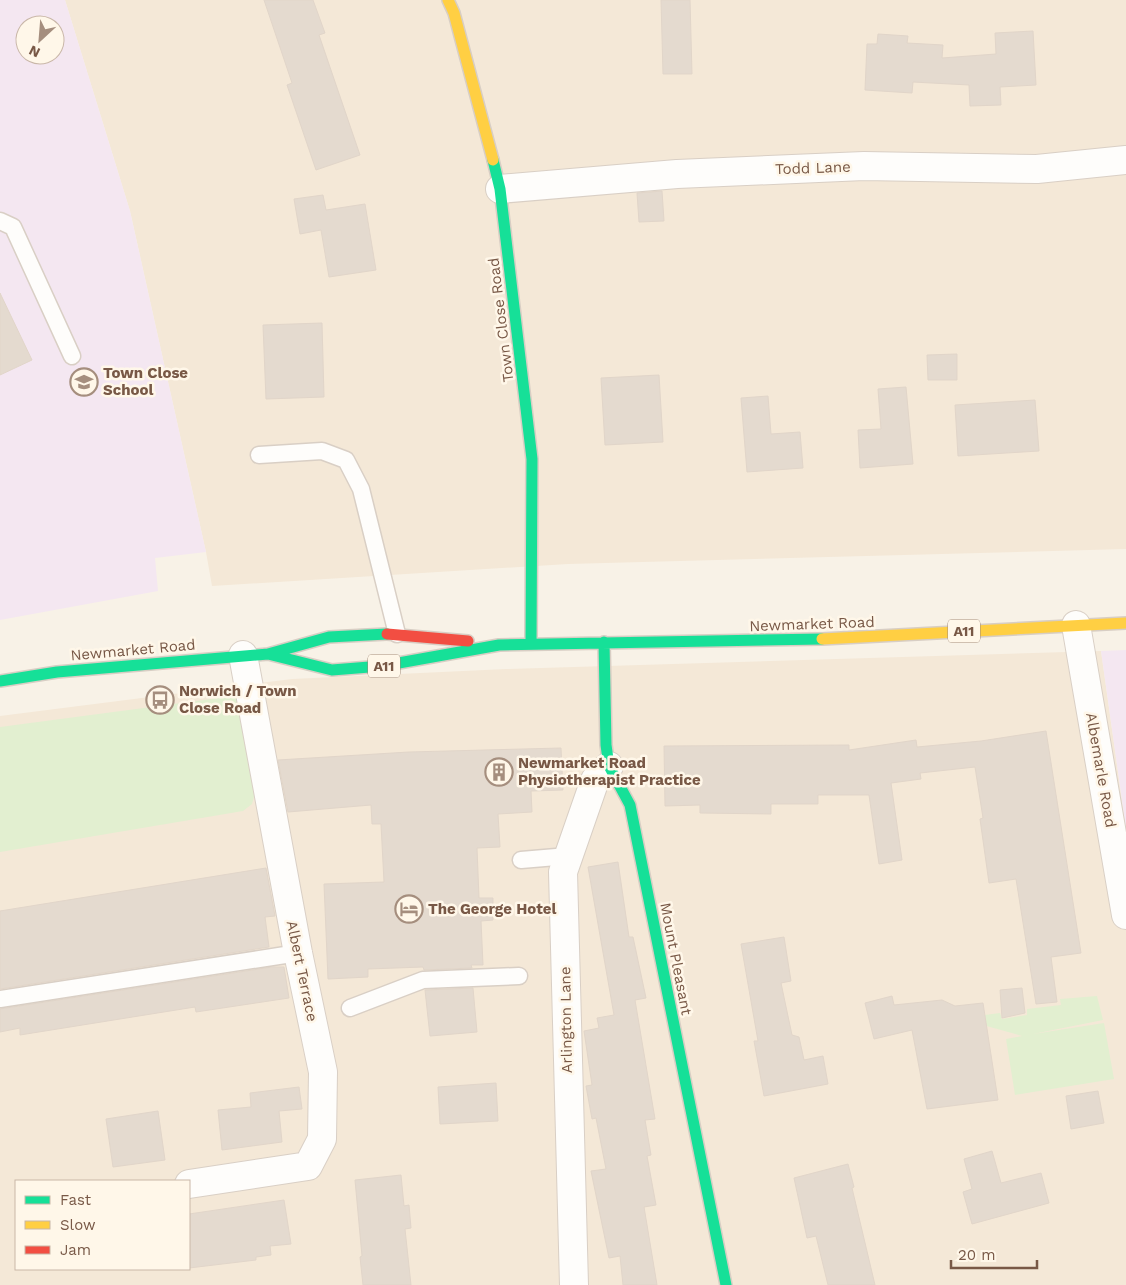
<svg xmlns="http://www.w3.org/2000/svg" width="1126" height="1285" font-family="'Work Sans',sans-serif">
  <rect width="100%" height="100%" fill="#f8f2e7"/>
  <path fill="#f4e8d7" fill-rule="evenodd" d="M 65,0 L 1126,0 L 1126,549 L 568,564 L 212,586 L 206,552 L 130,211 Z
    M 1101,651 L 1126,829 L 1126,1285 L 0,1285 L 0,716 L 292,679 L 506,669 ZM 16,1181 L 189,1181 L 189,1269 L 16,1269 Z"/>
  <path fill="#f4e7f1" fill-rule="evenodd" d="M 0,0 L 65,0 L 130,211 L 206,552 L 155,558 L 158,591 L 0,620 ZM 25,25 L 55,25 L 55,55 L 25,55 Z
    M 1126,650 L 1126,829 L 1101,651 Z"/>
  <path fill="#e2efd0" d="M 242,695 L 256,790 L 252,804 L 243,811 L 0,852 L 0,727 Z
    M 1097,996 L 1103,1020 L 1033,1034 L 1104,1023 L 1114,1079 L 1015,1095 L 1006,1039 L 1022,1036 L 983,1025 L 969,1017 L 1000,1013 L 1002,1019 L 1027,1015 L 1027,1009 L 1061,1005 L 1060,999 Z"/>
  <path fill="#e4dacf" stroke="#e1d5c9" d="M 264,0 L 313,0 L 325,33 L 319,35 L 360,155 L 316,170 L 287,85 L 292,83 Z
    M 661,0 L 690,0 L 692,74 L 663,74 Z
    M 1033,31 L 1036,85 L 1000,87 L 1001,105 L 970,106 L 969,85 L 913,82 L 912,93 L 865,90 L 867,44 L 877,44 L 878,34 L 908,36 L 907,43 L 943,45 L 942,58 L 996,54 L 995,33 Z
    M 662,191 L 664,221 L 639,222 L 637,193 Z
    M 323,195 L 326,210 L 365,204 L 376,270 L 329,277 L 321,230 L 300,234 L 294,199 Z
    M 0,293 L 32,360 L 0,375 Z
    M 322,323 L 324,397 L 266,399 L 263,325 Z
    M 957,354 L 957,380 L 928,380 L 927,355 Z
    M 659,375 L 663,442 L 605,445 L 601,378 Z
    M 906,387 L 913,464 L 860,468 L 858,430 L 881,429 L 878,389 Z
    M 768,396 L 771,434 L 800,432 L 803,468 L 747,472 L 741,398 Z
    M 1035,400 L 1039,451 L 958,456 L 955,405 Z
    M 1046,731 L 1081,953 L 1051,957 L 1057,1002 L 1036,1004 L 1016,879 L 989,883 L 980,819 L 983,818 L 975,767 L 920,773 L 921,779 L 891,783 L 902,860 L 879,864 L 869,795 L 818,795 L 818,804 L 771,804 L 771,814 L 700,813 L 700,805 L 665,806 L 664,746 L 849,745 L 849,750 L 916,740 L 917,747 L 981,741 Z
    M 561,748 L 563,790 L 531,791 L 532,812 L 498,814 L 500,847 L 477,848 L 479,898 L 493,898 L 493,920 L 481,921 L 483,965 L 471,965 L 472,968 L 424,970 L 423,967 L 368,969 L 368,977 L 328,979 L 324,884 L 384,882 L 381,824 L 372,824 L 371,805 L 288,812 L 278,760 L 409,752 Z
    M 618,862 L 629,937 L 633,937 L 646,998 L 635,1000 L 655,1119 L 645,1120 L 651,1155 L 647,1156 L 656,1205 L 644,1207 L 657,1285 L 623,1285 L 620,1256 L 609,1258 L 591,1171 L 606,1169 L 596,1118 L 592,1119 L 586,1086 L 592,1085 L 584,1031 L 599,1028 L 597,1018 L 614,1015 L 588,867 Z
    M 266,868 L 275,916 L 265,917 L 269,947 L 0,989 L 0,911 Z
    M 784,937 L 791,981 L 781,983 L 792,1035 L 799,1037 L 804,1060 L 823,1056 L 828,1084 L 764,1096 L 754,1041 L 758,1041 L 741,944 Z
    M 272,967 L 284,967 L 289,998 L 196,1012 L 195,1007 L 20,1035 L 20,1028 L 0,1032 L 0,1009 Z
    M 473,988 L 477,1032 L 430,1036 L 425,990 Z
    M 1022,988 L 1025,1013 L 1002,1018 L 1000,990 Z
    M 892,996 L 894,1005 L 942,1000 L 955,1006 L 983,1003 L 998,1100 L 927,1109 L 912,1030 L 874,1039 L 865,1003 Z
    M 496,1083 L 498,1121 L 440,1124 L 438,1087 Z
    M 299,1087 L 302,1109 L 279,1111 L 282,1142 L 222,1150 L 218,1110 L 251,1107 L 250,1093 Z
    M 1098,1091 L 1104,1123 L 1071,1129 L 1066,1096 Z
    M 158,1111 L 165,1160 L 113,1167 L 106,1119 Z
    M 992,1151 L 1001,1183 L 1041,1173 L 1049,1203 L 972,1224 L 963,1192 L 972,1189 L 964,1159 Z
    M 848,1164 L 854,1187 L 852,1188 L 875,1285 L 828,1285 L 816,1236 L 807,1238 L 794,1178 Z
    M 401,1175 L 404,1206 L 409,1205 L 411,1228 L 405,1229 L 411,1285 L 363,1285 L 360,1257 L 362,1256 L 355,1180 Z
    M 284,1200 L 291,1244 L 270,1246 L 271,1255 L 256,1257 L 256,1260 L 189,1268 L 189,1214 Z"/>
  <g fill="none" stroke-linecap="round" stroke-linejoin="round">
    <g stroke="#d9cfc5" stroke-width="19">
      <path id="lane" d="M 0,221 L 13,227 L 72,356
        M 259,455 L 322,451 L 346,460 L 361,489 L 397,634
        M 521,860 L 568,856
        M 0,999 L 298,953
        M 350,1008 L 423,980 L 519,976"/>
    </g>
    <g stroke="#d9cfc5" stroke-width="30">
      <path id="street" d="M 500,189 L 677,174 L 864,166 L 1037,169 L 1126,160
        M 1076,625 L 1126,915
        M 189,1184 L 308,1166 L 322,1139 L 323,1072 L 298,953 L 243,655
        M 574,1285 L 563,872 L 595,780 L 609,766"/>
    </g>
    <g stroke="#d8cec4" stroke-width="14">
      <path id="fast" d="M 493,160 L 500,189 L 532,459 L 531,643
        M 604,642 L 606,745 L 609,766 L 630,805 L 726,1285
        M 268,654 L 332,670 L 382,666 L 499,645 L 822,639
        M 0,681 L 57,672 L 268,654 L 329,637 L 387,634"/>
    </g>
    <g stroke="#d8cec4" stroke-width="14">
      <path id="slow" d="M 448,0 L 454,13 L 493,160
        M 822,639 L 1126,623"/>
    </g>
    <g stroke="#d8cec4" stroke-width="14">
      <path id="jam" d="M 387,634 L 468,641"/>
    </g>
    <use href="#lane" stroke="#fefdfb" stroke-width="16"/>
    <use href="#street" stroke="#fefdfb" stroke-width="28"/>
    <use href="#fast" stroke="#16e098" stroke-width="11"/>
    <use href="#slow" stroke="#ffcf43" stroke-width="11"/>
    <use href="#jam" stroke="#f24e42" stroke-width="11"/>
  </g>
  <defs>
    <g id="school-ring" transform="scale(1.4375)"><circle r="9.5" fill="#fff7e9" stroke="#a58e7e" stroke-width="1.5"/><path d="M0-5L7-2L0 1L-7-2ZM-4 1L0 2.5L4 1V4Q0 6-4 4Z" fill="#a58e7e"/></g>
    <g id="bus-ring" transform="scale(1.4375)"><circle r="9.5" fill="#fff7e9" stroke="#a58e7e" stroke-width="1.5"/><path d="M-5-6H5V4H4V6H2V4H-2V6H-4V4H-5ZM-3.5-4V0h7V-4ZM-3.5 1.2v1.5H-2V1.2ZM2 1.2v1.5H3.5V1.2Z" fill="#a58e7e"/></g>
    <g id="building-ring" transform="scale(1.4375)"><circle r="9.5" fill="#fff7e9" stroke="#a58e7e" stroke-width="1.5"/><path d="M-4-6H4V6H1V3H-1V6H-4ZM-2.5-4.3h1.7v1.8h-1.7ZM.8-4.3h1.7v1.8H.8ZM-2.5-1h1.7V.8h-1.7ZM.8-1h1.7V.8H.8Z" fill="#a58e7e"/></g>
    <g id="hotel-ring" transform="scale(1.4375)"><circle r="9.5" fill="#fff7e9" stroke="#a58e7e" stroke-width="1.5"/><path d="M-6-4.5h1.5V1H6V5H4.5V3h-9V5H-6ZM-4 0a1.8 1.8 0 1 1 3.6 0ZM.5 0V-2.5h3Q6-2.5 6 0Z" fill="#a58e7e"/></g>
  </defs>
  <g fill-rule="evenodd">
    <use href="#school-ring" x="84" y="382"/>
    <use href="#bus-ring" x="160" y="700"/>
    <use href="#building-ring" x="499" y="772"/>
    <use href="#hotel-ring" x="409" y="909"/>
  </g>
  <g text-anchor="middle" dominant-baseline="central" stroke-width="5" stroke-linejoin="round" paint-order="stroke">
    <g fill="#fff7e9" stroke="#a08877" stroke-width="1">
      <rect x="948" y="619.5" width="32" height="23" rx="4"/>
      <rect x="368" y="654.5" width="32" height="23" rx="4"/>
    </g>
    <g font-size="14" font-weight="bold" fill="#785846">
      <text x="964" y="631">A11</text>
      <text x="384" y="666">A11</text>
    </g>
    <g font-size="15" fill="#785846" stroke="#fff7e9">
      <text transform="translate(813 168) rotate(-2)">Todd Lane</text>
      <text transform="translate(501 320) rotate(-97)">Town Close Road</text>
      <text transform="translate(812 624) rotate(-2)">Newmarket Road</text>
      <text transform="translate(133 650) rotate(-5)">Newmarket Road</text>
      <text transform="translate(1101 770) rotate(80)">Albemarle Road</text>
      <text transform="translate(676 959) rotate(79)">Mount Pleasant</text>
      <text transform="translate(302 971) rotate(78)">Albert Terrace</text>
      <text transform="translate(566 1020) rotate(-91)">Arlington Lane</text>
    </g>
    <g font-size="15" font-weight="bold" fill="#785846" stroke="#fff7e9" text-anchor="start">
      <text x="103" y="373">Town Close<tspan x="103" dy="17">School</tspan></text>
      <text x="179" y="691">Norwich / Town<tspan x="179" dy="17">Close Road</tspan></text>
      <text x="518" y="763">Newmarket Road<tspan x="518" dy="17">Physiotherapist Practice</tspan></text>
      <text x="428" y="909">The George Hotel</text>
    </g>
  </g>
  <rect x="15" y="1180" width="175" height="90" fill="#fff7e9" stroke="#c9b7a8"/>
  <rect x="25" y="1196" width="25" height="8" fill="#16e098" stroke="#c9b7a8"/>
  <text x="60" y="1205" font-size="15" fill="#785846">Fast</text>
  <rect x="25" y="1221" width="25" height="8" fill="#ffcf43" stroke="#c9b7a8"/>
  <text x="60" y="1230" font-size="15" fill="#785846">Slow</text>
  <rect x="25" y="1246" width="25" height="8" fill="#f24e42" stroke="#c9b7a8"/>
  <text x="60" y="1255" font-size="15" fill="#785846">Jam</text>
  <g transform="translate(40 40) rotate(206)"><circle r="24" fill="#fff7e9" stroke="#c9b7a8"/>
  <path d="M0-4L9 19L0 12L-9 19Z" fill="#a58e7e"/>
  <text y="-8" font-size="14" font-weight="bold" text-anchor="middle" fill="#785846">N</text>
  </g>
  <path d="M951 1260v8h86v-8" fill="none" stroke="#785846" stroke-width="2.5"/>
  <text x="958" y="1260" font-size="15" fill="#785846" stroke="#fff7e9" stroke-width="4" paint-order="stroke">20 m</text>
</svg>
